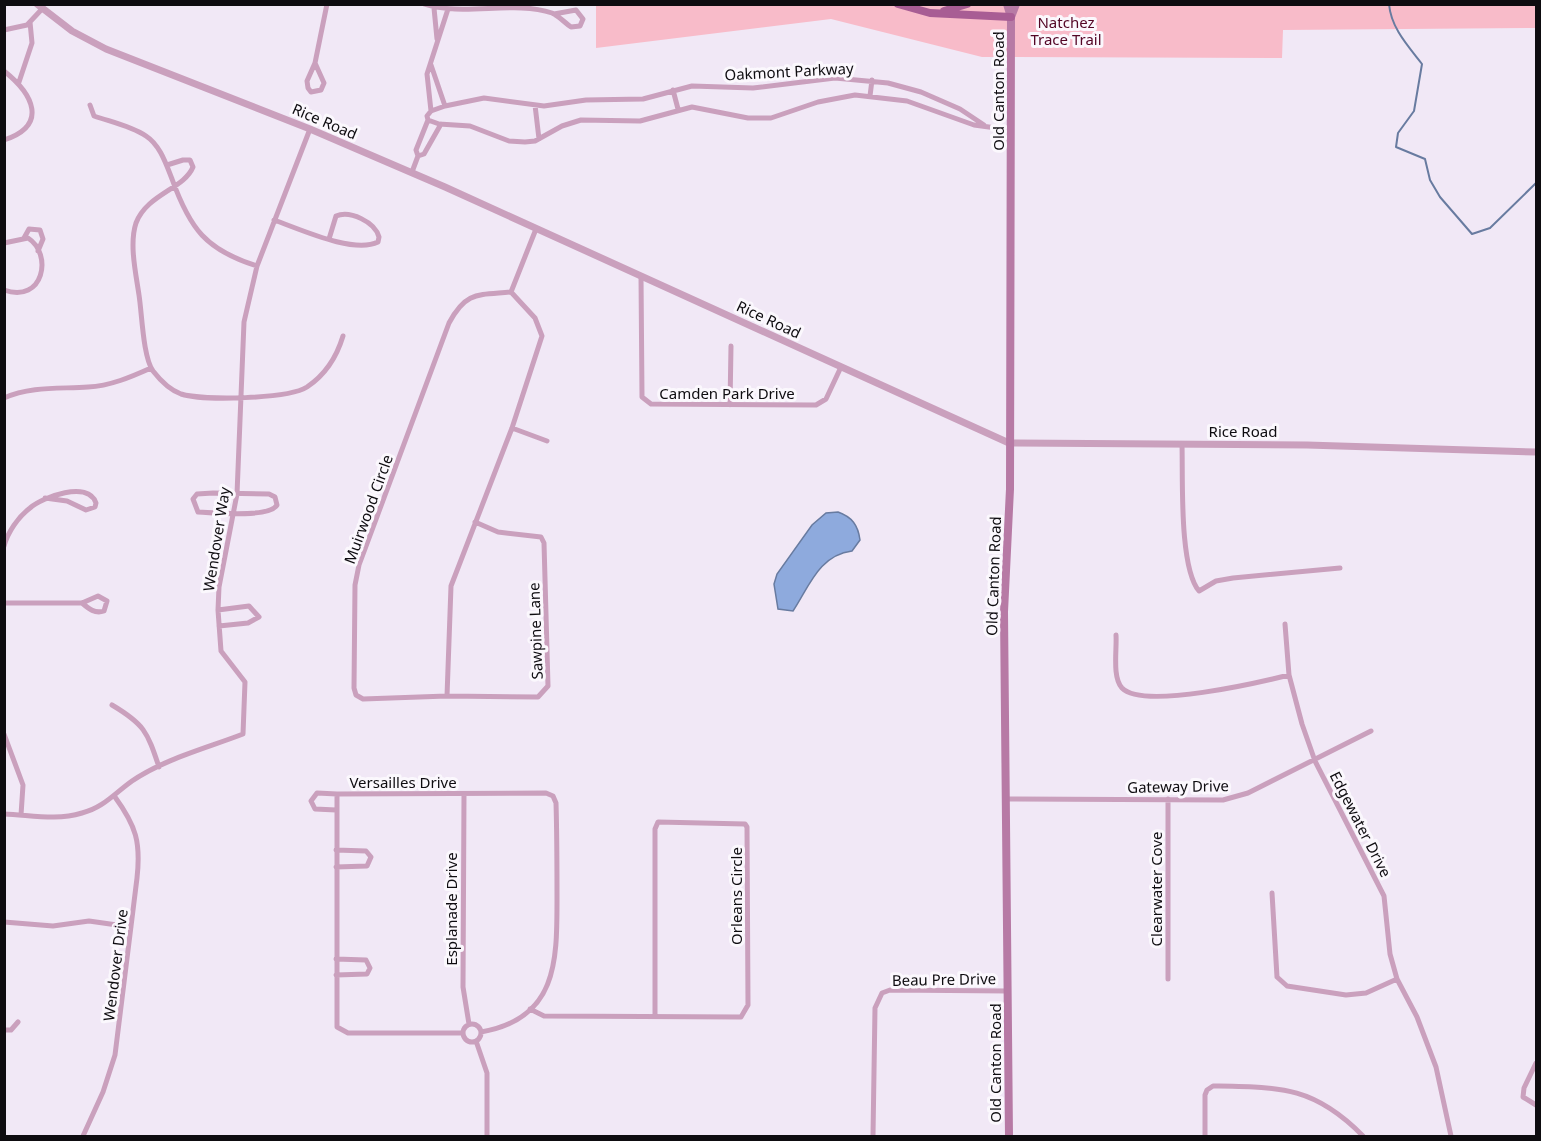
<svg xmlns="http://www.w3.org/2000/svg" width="1541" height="1141" font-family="'Noto Sans',sans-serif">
  <rect width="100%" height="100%" fill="#f1e8f6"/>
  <path fill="#f8bbc9" d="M 596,4 L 1536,5 L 1536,28 L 1283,30 L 1282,58 L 982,57 L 831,19 L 596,48 Z"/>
  <path fill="#8eaadd" stroke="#687ba0" stroke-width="1.5" d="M 838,512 C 852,517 858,525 860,540 L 852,551 C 819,555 809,587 793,611 L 778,609 L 774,584 L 777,574 L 812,525 L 826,513 Z"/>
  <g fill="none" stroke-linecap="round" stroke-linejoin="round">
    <path stroke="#687ba0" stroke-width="2" d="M 1389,4 C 1391,28 1408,46 1422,64 L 1414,111 L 1398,133 L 1396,147 L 1425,159 L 1430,180 L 1440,197 L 1472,234 L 1490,228 L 1536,183"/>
    <path stroke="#caa0bd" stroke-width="5" d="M 424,4 C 463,17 514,0 552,13 C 559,16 565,23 571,27 L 580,26 L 583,19 L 576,10 L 554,14
      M 434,8 L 437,39
      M 4,30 L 27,25 L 42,9
      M 315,63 L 324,83 L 321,90 L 311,92 L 308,88 L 307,81 L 315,63 L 327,4
      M 431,65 L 445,106
      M 4,71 C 33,94 49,125 4,140
      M 19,82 L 32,43 L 30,22
      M 673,90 L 678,109
      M 870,96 L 872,80
      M 90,105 L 94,116 C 111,122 131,126 146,136 C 160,145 166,164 172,179 C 190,229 206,250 257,266
      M 535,105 L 539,139
      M 431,111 L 427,74 L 448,9
      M 984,125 L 960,109 L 921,92 L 888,83 L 835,78 L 753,88 L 692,86 L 643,99 L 586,100 L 544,106 L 484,98 L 445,106 L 431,111 L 427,116 L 428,120 L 439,124 L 470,126 L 509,141 L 525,142 L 535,141 L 562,126 L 581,120 L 640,121 L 692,107 L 748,118 L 771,118 L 818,102 L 855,95 L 907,101 L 974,125 L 1011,130
      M 418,156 L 424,154 L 441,124
      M 167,165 L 183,160 L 190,160 L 193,167 C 184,189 147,194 136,223 C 129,244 136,274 139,295 C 142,314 143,357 153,371 C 160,380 170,390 181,394 C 203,401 288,399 307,387 C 325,375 337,356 343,336
      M 412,172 L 418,156 L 416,150 L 428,120
      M 274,220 C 300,229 353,254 378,242 L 379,237 C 375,222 350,210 336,216 L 329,239
      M 24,238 L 29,229 L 40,230 L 43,239 L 38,251
      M 4,243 L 28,238 C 53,254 44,304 4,290
      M 641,276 L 642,397 L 651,404 L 816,405 L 826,399 L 841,367
      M 511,292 L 536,229
      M 4,398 C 31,386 60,389 88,387 C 110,386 131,377 151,368
      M 730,405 L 731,346
      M 512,428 L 547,441
      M 1182,445 C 1183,478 1179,567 1199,591 L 1216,581 L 1233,578 L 1340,568
      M 213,493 L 269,494 L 275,497 L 277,505 C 270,518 214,513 198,512 L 193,499 L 197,494 Z
      M 4,546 C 8,532 18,517 30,508 C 43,497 88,480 96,503 L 95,507 L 86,510 L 67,501 L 45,498
      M 4,603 L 82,603 L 98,596 L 107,601 L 104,611 C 95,614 89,609 82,603
      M 218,610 L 249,606 L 259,617 L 248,623 L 219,626
      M 1285,624 L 1289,675 L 1302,724 L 1315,761 L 1384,896 L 1390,954 L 1397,979 L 1417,1017 L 1436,1067 L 1451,1136
      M 1116,635 C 1117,650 1112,677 1122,688 C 1143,710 1261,682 1289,675
      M 447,696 L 451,586 L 512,428 L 542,336 L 535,318 L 511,292 C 478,295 466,291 449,323 L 359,565 L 355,585 L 354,688 L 356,695 L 363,699 L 447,696 L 538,697 L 548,686 L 544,543 L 541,537 L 498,532 L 475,522
      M 112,705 C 144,724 147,731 159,767
      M 4,734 L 23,785 L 21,815
      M 464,794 L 463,987 L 469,1024
      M 1005,799 L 1223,800 L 1248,793 L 1371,731
      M 1168,799 L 1168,979
      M 336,810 L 315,809 L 311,801 L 317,793 L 337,794
      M 4,814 C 31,815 56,821 82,813 C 103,808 115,793 132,781 C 164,759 207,748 243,734 L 245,682 L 221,651 L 218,610 L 219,587 L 237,494 L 244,322 L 257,266 L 310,129
      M 336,867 L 367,866 L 371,857 L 366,851 L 336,850
      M 1272,893 L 1277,977 L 1287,986 L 1346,995 L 1366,993 L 1397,979
      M 4,922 L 53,926 L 89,921 L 131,927
      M 336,959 L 366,960 L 370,968 L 367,974 L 336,975
      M 530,1009 L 544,1016 L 741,1017 L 748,1005 L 747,827 L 745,824 L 658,822 L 655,829 L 655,1016
      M463 1033a9 9 0 1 1 18 0a9 9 0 1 1-18 0Z
      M 4,1030 L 11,1030 L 18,1022
      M 462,1033 L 348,1033 L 337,1027 L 337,794 L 546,793 L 553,796 L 556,803 C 557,835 557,868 557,900 C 557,962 557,1019 481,1032
      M 476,1041 L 487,1073 L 487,1136
      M 1536,1063 L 1524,1088 L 1523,1097 L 1536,1105
      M 83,1136 L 103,1092 L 115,1055 L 137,878 C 141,842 136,826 115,797
      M 873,1136 L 875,1008 L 882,993 L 890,990 L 1008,991
      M 1205,1136 L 1205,1095 L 1207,1090 L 1213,1086 C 1280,1087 1314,1086 1363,1136"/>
    <path stroke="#caa0bd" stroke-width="7" d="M 37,4 L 72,31 L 106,49 L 310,129 L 445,187 L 1009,443 L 1307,445 L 1536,452"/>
    <path stroke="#b77aa5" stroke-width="8" d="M 1007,4 L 1011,17
      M 1009,1136 L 1004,612 L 1010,489 L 1011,17 L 1016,4"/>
    <path stroke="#a85d94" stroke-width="8" d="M 898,4 L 930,13 L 1011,17
      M 944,11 L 967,4"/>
  </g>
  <g text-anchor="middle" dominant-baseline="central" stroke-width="6" stroke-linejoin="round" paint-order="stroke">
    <g font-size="15" fill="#540626" stroke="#fbf8fd">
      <text x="1066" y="22">Natchez<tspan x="1066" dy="17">Trace Trail</tspan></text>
    </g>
    <g font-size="15" fill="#0e0c10" stroke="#fbf8fd">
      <text transform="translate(789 71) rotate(-3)">Oakmont Parkway</text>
      <text transform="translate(998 91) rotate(-90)">Old Canton Road</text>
      <text transform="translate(325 121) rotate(23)">Rice Road</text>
      <text transform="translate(769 319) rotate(25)">Rice Road</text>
      <text x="727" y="393">Camden Park Drive</text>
      <text x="1243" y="431">Rice Road</text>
      <text transform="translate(368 509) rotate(-70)">Muirwood Circle</text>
      <text transform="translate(216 539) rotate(-81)">Wendover Way</text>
      <text transform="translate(993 576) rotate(-88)">Old Canton Road</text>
      <text transform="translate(535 631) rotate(-92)">Sawpine Lane</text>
      <text x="403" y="782">Versailles Drive</text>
      <text transform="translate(1178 786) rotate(-1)">Gateway Drive</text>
      <text transform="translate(1361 824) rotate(63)">Edgewater Drive</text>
      <text transform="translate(1156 889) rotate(-90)">Clearwater Cove</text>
      <text transform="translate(736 896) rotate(-90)">Orleans Circle</text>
      <text transform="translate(451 909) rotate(-90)">Esplanade Drive</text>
      <text transform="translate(115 965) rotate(-83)">Wendover Drive</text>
      <text transform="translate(944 979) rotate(-1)">Beau Pre Drive</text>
      <text transform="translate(995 1063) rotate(-90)">Old Canton Road</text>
    </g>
  </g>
  <rect width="1541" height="1141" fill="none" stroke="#0e0c10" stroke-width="12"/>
</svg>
